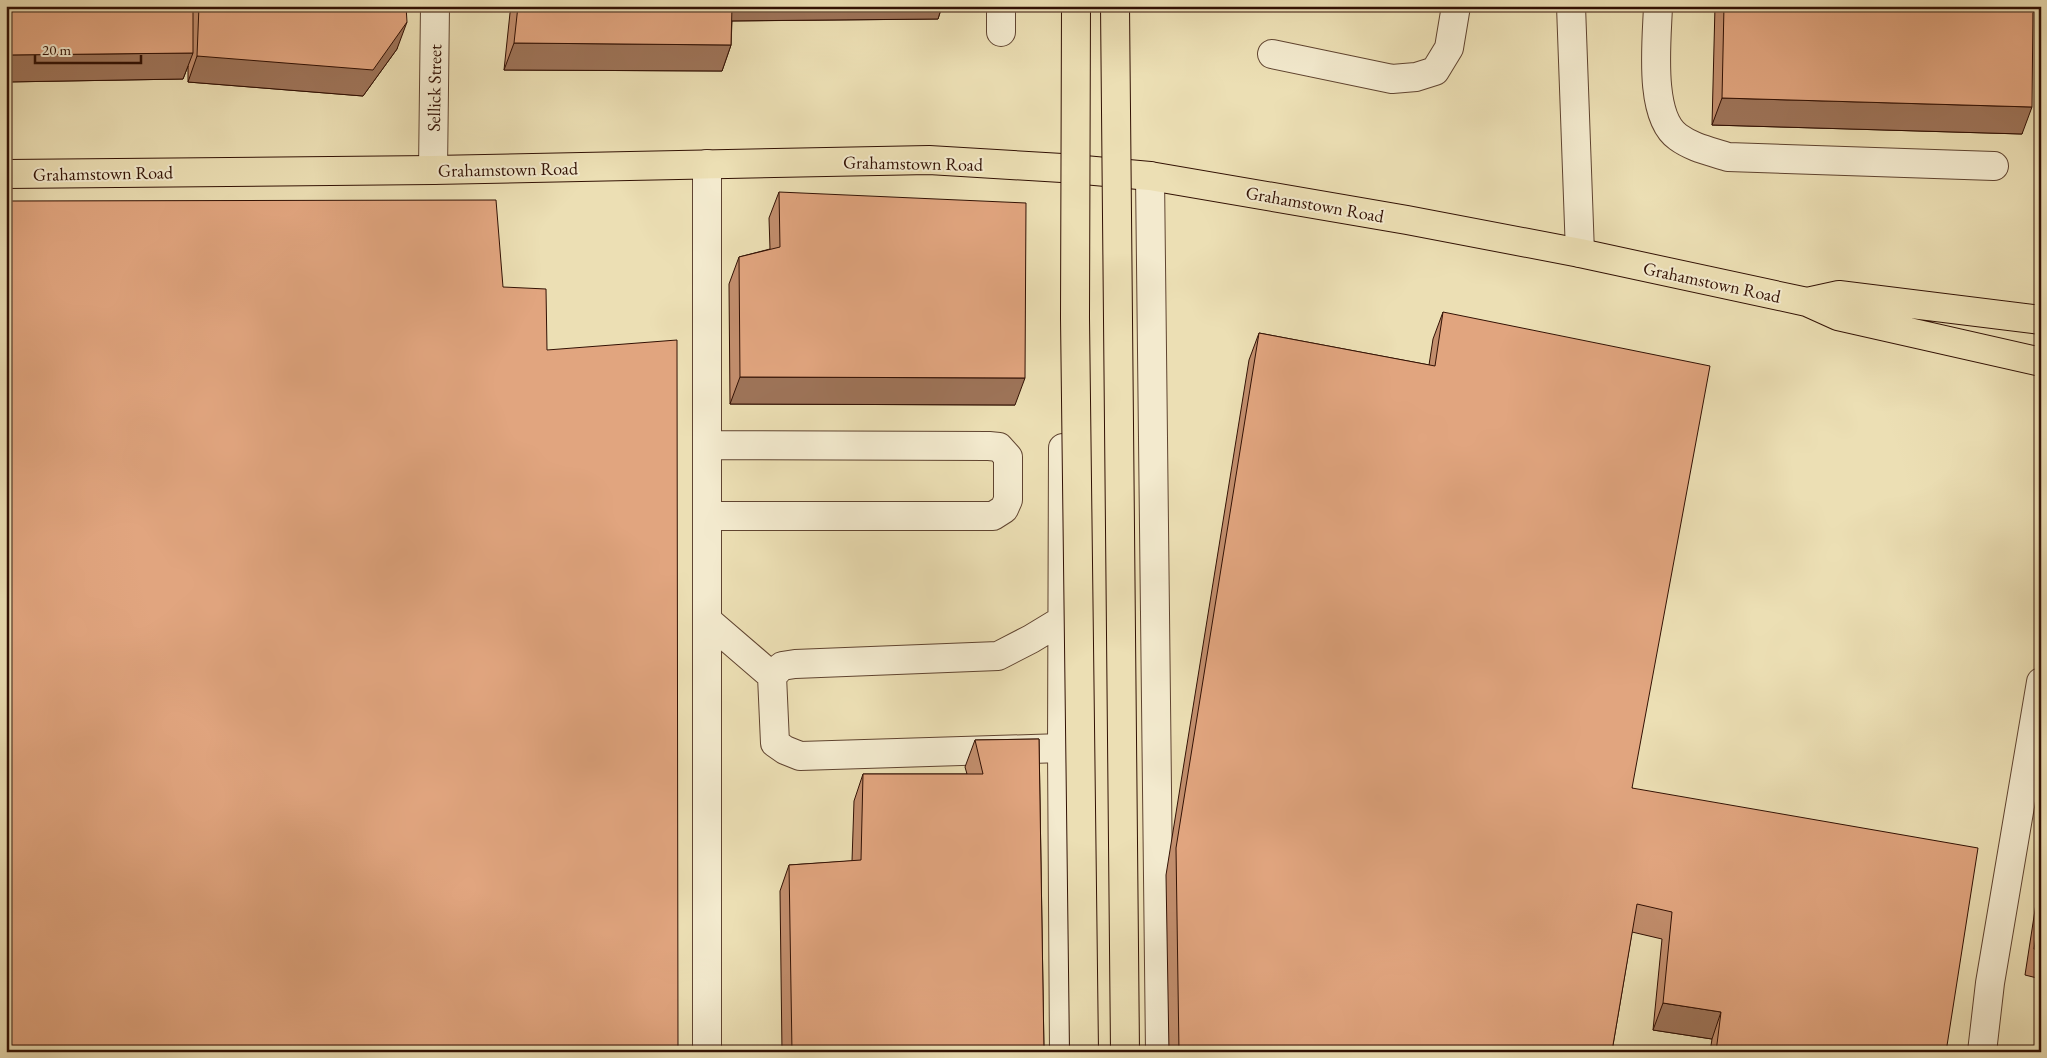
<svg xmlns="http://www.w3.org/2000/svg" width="2047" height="1058" font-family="'EB Garamond',serif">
  <rect width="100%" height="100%" fill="#ecdfb4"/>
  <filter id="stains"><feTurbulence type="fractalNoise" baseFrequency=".004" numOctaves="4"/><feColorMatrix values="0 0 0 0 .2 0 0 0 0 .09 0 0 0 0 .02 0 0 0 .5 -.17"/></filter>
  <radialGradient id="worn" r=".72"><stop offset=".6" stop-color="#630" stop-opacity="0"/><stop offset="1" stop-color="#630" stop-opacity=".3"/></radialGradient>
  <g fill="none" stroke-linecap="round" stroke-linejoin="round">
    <g stroke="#604430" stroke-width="30">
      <path id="minor" d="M 1001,6 L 1001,32
        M 1571,6 L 1580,253
        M 1658,6 C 1657,39 1648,116 1678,137 C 1693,148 1710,151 1728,157 L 1994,166
        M 1272,54 L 1392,79 L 1416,77 L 1435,71 L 1449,48 L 1456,6
        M 707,164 L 707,1052
        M 433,170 L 435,6
        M 1150,176 L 1160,1052
        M 707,445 L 989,446 L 999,447 L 1008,457 L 1008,500 L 1004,509 L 993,516 L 707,516
        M 1063,448 L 1062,748 L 1064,1052
        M 707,620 L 772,676
        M 1062,748 L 800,756 L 785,750 L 775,743 L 772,676 L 782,666 L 795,664 L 998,656 L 1031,639 L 1064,619
        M 1982,1052 L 1990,983 L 2041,682"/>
    </g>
    <g stroke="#321104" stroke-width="30">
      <path id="major" d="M 6,174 L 433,170 L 929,160 L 1062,168 L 1150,176 L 1407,220 L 1580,253 L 1807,302 L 1838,316 L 2041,362
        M 1807,302 L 1839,295 L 2041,320"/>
    </g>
    <use href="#minor" stroke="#f3eace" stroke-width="28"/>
    <use href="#major" stroke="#ecdfb4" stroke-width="28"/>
    <g stroke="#321104" stroke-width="30" stroke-linecap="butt">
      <path id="highway-bridge" d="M 1076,6 L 1075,318 L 1084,1052
        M 1115,6 L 1125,1052"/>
    </g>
    <use href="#highway-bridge" stroke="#ecdfb4" stroke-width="28"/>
  </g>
  <path fill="#c28e6d" stroke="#321104" d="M 6,6 L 406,6 L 397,49 L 363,96 L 188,82 L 188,66 L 183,79 L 6,82 Z
    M 513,6 L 942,6 L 938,19 L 732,21 L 731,45 L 722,71 L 504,70 L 510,13 Z
    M 1715,6 L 2033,6 L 2022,134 L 1712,125 Z
    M 779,192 L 1015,405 L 730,404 L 729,284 L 739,257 L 770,249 L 769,218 Z
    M 1443,312 L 1632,788 L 1946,1052 L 1710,1052 L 1712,1039 L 1653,1030 L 1662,939 L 1632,932 L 1612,1051 L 1617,1052 L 1169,1052 L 1166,875 L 1249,360 L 1259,333 L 1429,365 L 1433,339 Z
    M 1039,739 L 1044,1052 L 782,1052 L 780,891 L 789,865 L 852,861 L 854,801 L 863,774 L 967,774 L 965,767 L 975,740 Z
    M 2041,769 L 2041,790 L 2037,789 Z
    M 2041,871 L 2041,979 L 2025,975 Z"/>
  <path fill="#9e7459" stroke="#321104" d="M 727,6 L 942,6 L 938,19 L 722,21 Z
    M 407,22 L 397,49 L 363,96 L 188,82 L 197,56 Z
    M 514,43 L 731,45 L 722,71 L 504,70 Z
    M 193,53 L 183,79 L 6,82 L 6,55 Z
    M 1722,98 L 2032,107 L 2022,134 L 1712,125 Z
    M 740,377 L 1025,378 L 1015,405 L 730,404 Z
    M 1663,1003 L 1721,1012 L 1712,1039 L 1653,1030 Z"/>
  <path fill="#e1a57f" stroke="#321104" d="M 6,6 L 193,6 L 193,53 L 6,55 Z
    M 199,6 L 406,6 L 407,22 L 373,70 L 197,56 Z
    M 518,6 L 732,6 L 731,45 L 514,43 Z
    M 1724,6 L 2033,6 L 2032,107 L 1722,98 Z
    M 779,192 L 1026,203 L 1025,378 L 740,377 L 739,257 L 780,247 Z
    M 496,200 L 503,287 L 546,289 L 547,350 L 677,340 L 678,1052 L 6,1052 L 6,201 Z
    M 1443,312 L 1710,366 L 1632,788 L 1978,848 L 1946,1052 L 1716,1052 L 1721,1012 L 1663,1003 L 1672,912 L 1637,904 L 1612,1051 L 1617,1052 L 1179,1052 L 1176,848 L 1259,333 L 1435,366 Z
    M 1039,739 L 1044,1052 L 792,1052 L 789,865 L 861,860 L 863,774 L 983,774 L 975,740 Z
    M 2041,907 L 2041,950 L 2034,949 Z"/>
  <g text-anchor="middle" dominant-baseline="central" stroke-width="4" stroke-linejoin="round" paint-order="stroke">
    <g font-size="18" fill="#321104" stroke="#f3eace">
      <text transform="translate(434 88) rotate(-89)">Sellick Street</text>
      <text transform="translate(913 163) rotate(1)">Grahamstown Road</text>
      <text transform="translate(508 169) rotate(-1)">Grahamstown Road</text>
      <text transform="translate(103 173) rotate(-1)">Grahamstown Road</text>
      <text transform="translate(1315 204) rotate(10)">Grahamstown Road</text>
      <text transform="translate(1712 282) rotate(12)">Grahamstown Road</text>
    </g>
  </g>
  <rect width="2047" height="1058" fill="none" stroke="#ecdfb4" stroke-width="25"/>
  <rect x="8" y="8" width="2032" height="1043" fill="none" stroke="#321104" stroke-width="2.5"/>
  <rect x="12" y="12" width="2022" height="1033" fill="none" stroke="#321104"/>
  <path d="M35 55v8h106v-8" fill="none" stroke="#321104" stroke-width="2.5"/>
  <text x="42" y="55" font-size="15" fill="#321104" stroke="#f3eace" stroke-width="4" paint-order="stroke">20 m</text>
  <rect width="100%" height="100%" filter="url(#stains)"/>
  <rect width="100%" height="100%" fill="url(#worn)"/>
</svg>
